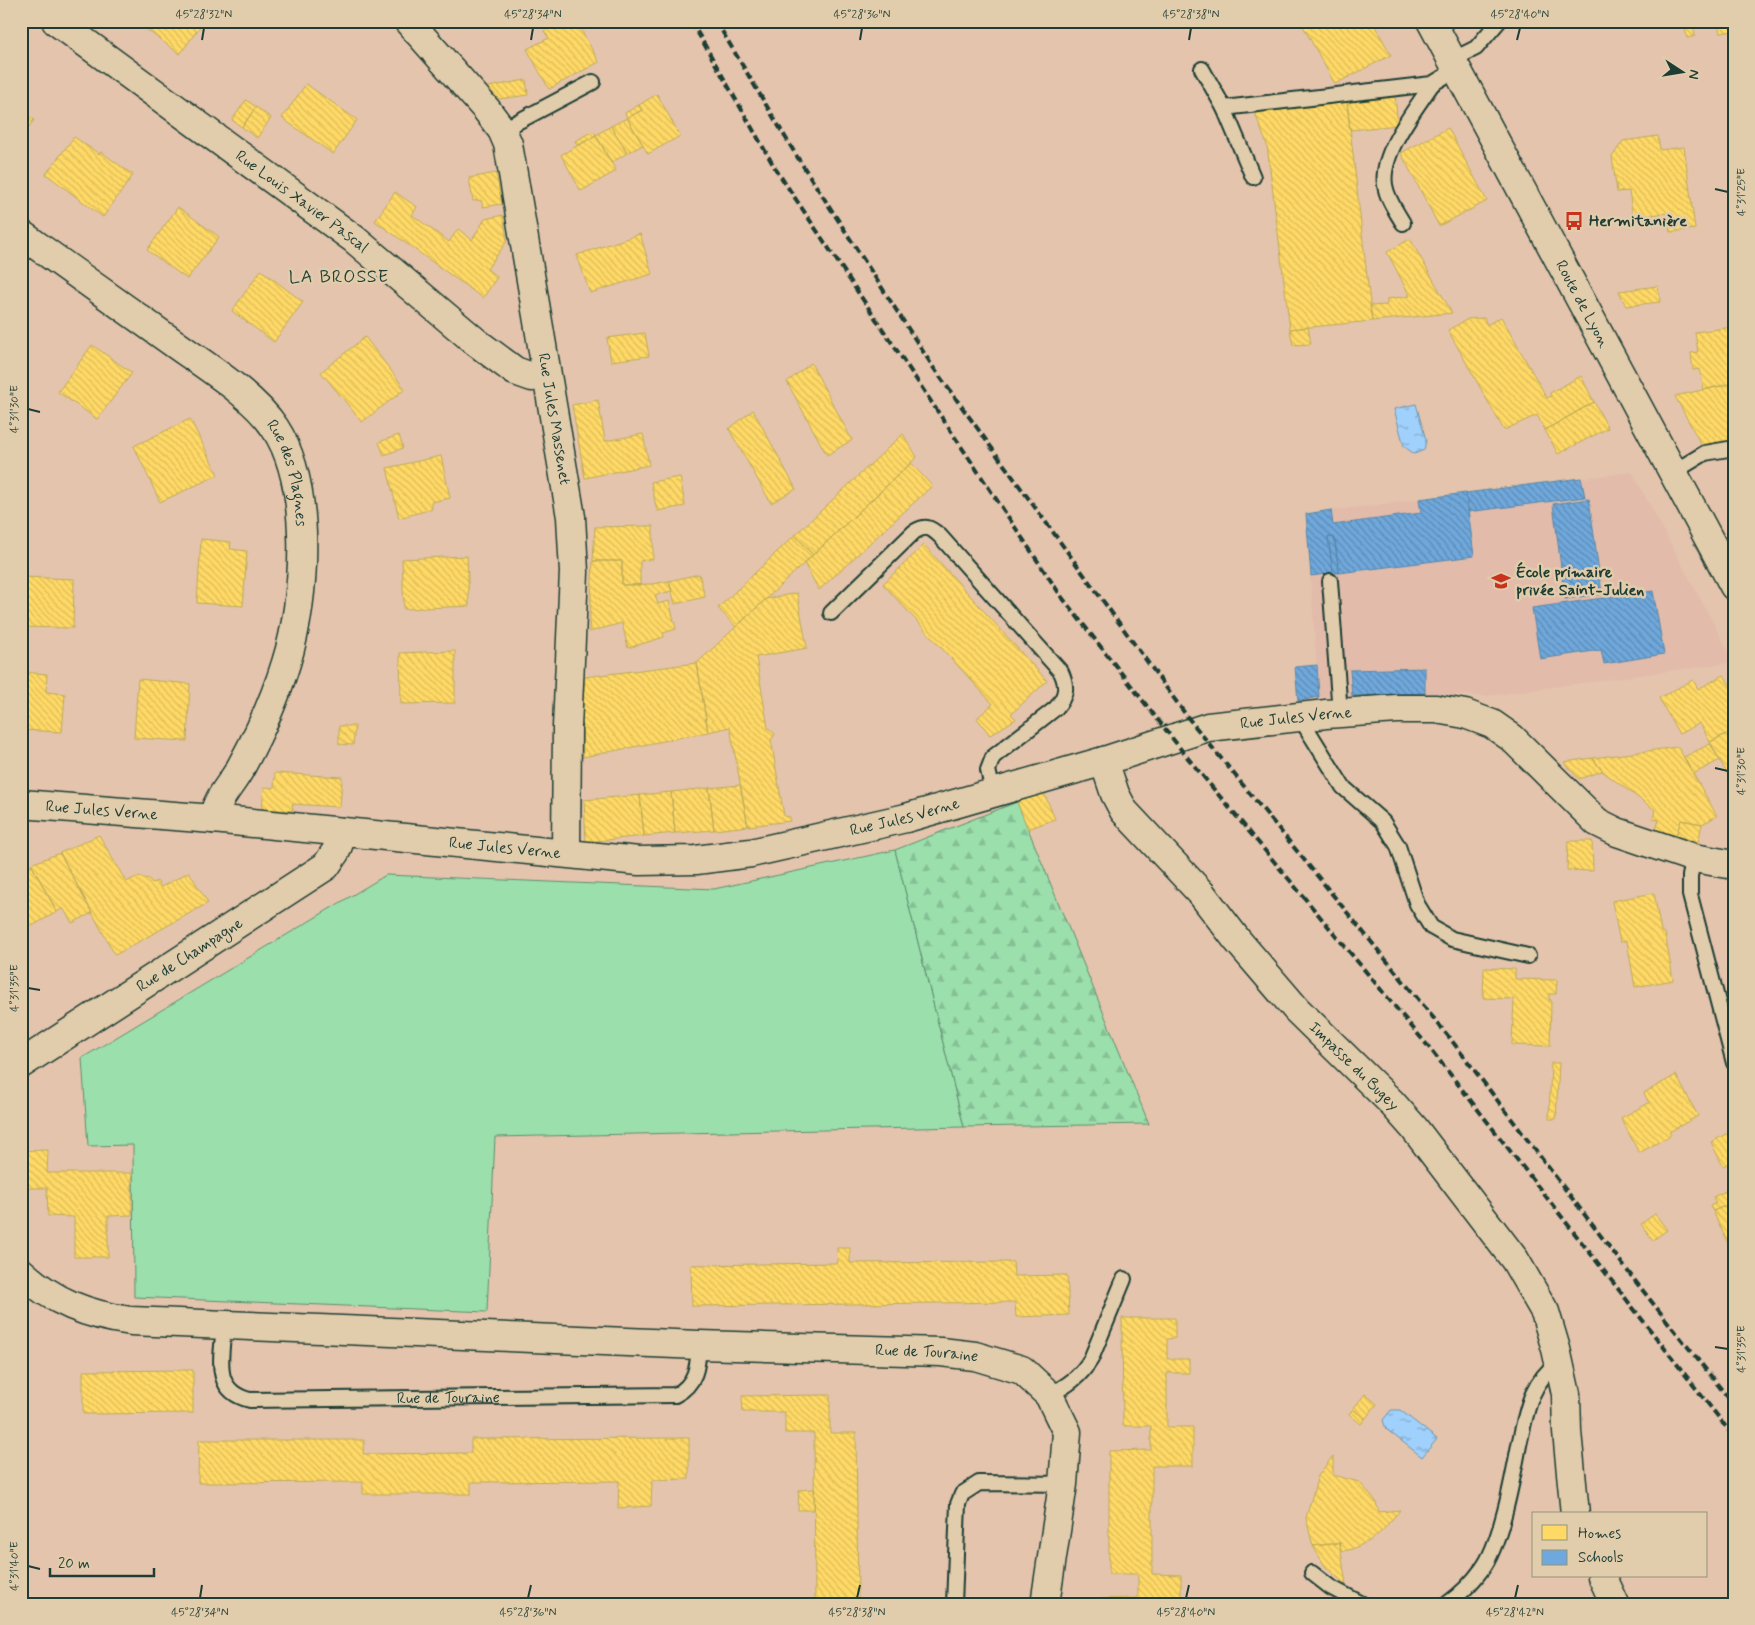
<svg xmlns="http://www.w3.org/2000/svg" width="1755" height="1625" font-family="Mynerve,sans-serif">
  <defs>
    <pattern id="forest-firs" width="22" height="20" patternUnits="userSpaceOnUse" patternTransform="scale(1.25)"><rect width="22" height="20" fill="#9bdfac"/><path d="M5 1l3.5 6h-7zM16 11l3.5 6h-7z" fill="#85c095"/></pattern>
    <pattern id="water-ripples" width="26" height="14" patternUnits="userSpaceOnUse" patternTransform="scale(1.25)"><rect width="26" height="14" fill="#a0d0fc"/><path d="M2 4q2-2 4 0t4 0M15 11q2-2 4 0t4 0" fill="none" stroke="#82aacd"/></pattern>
    <pattern id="homes-back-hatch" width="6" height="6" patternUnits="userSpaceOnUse" patternTransform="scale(1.25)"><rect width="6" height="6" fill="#ffd966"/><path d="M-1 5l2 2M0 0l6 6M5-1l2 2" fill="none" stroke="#dabb59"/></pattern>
    <pattern id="schools-back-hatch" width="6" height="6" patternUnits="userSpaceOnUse" patternTransform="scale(1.25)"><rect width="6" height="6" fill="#6fa8dc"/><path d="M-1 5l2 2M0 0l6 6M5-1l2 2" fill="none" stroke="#5b8ab3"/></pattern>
  </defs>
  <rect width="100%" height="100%" fill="#e4c4ac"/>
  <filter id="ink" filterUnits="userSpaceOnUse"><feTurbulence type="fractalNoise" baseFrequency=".02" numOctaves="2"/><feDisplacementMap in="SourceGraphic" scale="10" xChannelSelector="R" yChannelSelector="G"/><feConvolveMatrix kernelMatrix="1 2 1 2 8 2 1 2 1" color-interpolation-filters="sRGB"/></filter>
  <g filter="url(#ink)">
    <path fill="#e2bbaa" d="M 1632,472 L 1734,662 L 1486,696 L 1441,694 L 1319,697 L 1306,514 Z"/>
    <path fill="#9bdfac" stroke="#5d8e70" d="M 895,850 L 964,1127 L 495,1137 L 487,1312 L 134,1297 L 133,1145 L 88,1146 L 82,1058 L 386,875 L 714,889 Z"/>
    <path fill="url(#forest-firs)" stroke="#5d8e70" d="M 1017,802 L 1149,1124 L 964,1127 L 895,850 Z"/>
    <path fill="url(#water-ripples)" stroke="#6c95ac" d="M 1416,404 L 1426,440 L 1424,450 L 1414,454 L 1404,446 L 1394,409 Z
      M 1391,1410 L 1400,1410 L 1437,1439 L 1422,1457 L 1386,1429 L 1383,1420 Z"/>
    <path fill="url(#homes-back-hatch)" stroke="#bcaa57" d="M 135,21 L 204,21 L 180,54 Z
      M 562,21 L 576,21 L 599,62 L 549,89 L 527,49 L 549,38 L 544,31 Z
      M 1311,21 L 1372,21 L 1391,55 L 1335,84 L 1303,26 Z
      M 1718,21 L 1734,21 L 1734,31 L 1720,33 Z
      M 1693,26 L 1695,36 L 1687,38 L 1685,27 Z
      M 526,80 L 528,95 L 499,99 L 488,87 Z
      M 306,84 L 357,120 L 333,154 L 282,118 Z
      M 657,94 L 680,136 L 648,154 L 627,118 L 642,110 L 639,105 Z
      M 1395,97 L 1398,125 L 1350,130 L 1347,102 Z
      M 246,100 L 256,107 L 242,127 L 232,120 Z
      M 1347,102 L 1372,321 L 1290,329 L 1267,145 L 1255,113 Z
      M 639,105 L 642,110 L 627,118 L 625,113 Z
      M 256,107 L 271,118 L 257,138 L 242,127 Z
      M 21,111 L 34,120 L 21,137 Z
      M 627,118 L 643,145 L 627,153 L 611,126 Z
      M 611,126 L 627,153 L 611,163 L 596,135 Z
      M 1448,128 L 1487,201 L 1439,226 L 1401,153 Z
      M 593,131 L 596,135 L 578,146 L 575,141 Z
      M 596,135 L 616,171 L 581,191 L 561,155 Z
      M 1658,136 L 1660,150 L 1684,147 L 1695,229 L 1670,232 L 1668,213 L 1633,217 L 1629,191 L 1617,192 L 1612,157 L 1623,141 Z
      M 74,137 L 99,154 L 101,152 L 133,175 L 103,217 L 46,174 Z
      M 496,173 L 502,204 L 483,207 L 481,200 L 473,201 L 469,178 Z
      M 395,192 L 417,207 L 412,215 L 449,242 L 458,229 L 472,240 L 485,219 L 503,215 L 507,241 L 487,269 L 497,277 L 483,298 L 375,221 Z
      M 178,207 L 219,237 L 187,279 L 147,250 Z
      M 640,234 L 652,274 L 590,293 L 577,255 Z
      M 1410,239 L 1452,313 L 1372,321 L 1370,306 L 1387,305 L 1387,299 L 1410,296 L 1387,252 Z
      M 261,270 L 303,302 L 274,342 L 232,311 Z
      M 1658,286 L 1660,302 L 1626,306 L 1619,291 Z
      M 1501,317 L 1547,398 L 1551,396 L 1550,393 L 1581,376 L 1594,402 L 1545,430 L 1537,415 L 1504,430 L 1448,330 L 1468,319 L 1484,318 L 1487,325 Z
      M 1308,327 L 1311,344 L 1293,345 L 1290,329 Z
      M 1734,327 L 1734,383 L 1704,390 L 1700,369 L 1693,370 L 1691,353 L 1698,352 L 1695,332 Z
      M 645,333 L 649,356 L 611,361 L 607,338 Z
      M 365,337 L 405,389 L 362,422 L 321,372 Z
      M 92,345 L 132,373 L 97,419 L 58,392 Z
      M 811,363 L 852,440 L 827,455 L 787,382 Z
      M 1734,383 L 1734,441 L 1703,448 L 1675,396 Z
      M 598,400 L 605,441 L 643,434 L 649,465 L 585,478 L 572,405 Z
      M 1594,402 L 1608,428 L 1558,454 L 1545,430 Z
      M 753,410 L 796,489 L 771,503 L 729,429 Z
      M 190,419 L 218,475 L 160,502 L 134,446 Z
      M 903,434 L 917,457 L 813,555 L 795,535 Z
      M 399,435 L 403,448 L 384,455 L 379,442 Z
      M 441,456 L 450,498 L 431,502 L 432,509 L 399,518 L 387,468 Z
      M 911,463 L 932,486 L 819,590 L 804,563 Z
      M 680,477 L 685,506 L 657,511 L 651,482 Z
      M 21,506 L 28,518 L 21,522 Z
      M 653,526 L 653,559 L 640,561 L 640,585 L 622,585 L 622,561 L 593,561 L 595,527 Z
      M 795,535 L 813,555 L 736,627 L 718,608 Z
      M 201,539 L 231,542 L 230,549 L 247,551 L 243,606 L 197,603 Z
      M 924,545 L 1047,681 L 1011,714 L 1016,719 L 990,735 L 977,718 L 993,704 L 883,584 Z
      M 467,556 L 469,606 L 404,609 L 402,559 Z
      M 593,561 L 622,561 L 622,585 L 653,584 L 669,581 L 672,591 L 655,595 L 658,604 L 669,601 L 676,629 L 663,633 L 664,637 L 628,648 L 622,623 L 589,632 Z
      M 699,574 L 705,597 L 675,604 L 669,581 Z
      M 21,577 L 74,579 L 73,628 L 21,627 Z
      M 797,593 L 807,648 L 756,657 L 768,728 L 775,734 L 771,740 L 784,816 L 790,817 L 790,821 L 748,826 L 730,727 L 708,732 L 697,663 L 766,599 Z
      M 455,651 L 455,703 L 401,704 L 400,653 Z
      M 697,663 L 708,732 L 583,757 L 582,716 L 585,677 Z
      M 21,672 L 47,674 L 46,692 L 65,694 L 62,732 L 21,730 Z
      M 1724,675 L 1734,692 L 1734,730 L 1710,742 L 1700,723 L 1679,734 L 1659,698 L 1693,680 L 1698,689 Z
      M 138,679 L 190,684 L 187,741 L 134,738 Z
      M 339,726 L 355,726 L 353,745 L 339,744 Z
      M 1734,730 L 1734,786 L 1710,742 Z
      M 1710,744 L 1720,760 L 1693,774 L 1684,757 Z
      M 1678,747 L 1717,816 L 1702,824 L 1681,820 L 1676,836 L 1656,830 L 1659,820 L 1653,818 L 1655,810 L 1602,771 L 1593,758 Z
      M 1593,758 L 1602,771 L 1579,779 L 1564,762 Z
      M 275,773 L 342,777 L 340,807 L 292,804 L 293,811 L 262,809 L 264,787 L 274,788 Z
      M 740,785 L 748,826 L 714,830 L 709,788 Z
      M 709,788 L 714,830 L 675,833 L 671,792 Z
      M 671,792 L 675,833 L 644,836 L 640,795 Z
      M 1044,793 L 1055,819 L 1028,829 L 1017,802 Z
      M 640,795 L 644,836 L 586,842 L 584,800 Z
      M 1681,820 L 1702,824 L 1698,842 L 1676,836 Z
      M 99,835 L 126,882 L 137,877 L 149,879 L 152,883 L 157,881 L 161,887 L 189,872 L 208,903 L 115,955 L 60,853 Z
      M 1568,841 L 1592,841 L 1593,871 L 1567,870 Z
      M 60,853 L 92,913 L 72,923 L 63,908 L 57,912 L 31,864 Z
      M 31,864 L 57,912 L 21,932 L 21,872 L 31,867 Z
      M 1654,893 L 1661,932 L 1665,933 L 1673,980 L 1635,987 L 1627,941 L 1620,942 L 1612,901 Z
      M 1484,968 L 1515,969 L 1515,979 L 1557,980 L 1556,994 L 1549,994 L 1549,1000 L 1551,1000 L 1550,1046 L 1512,1045 L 1514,999 L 1483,998 Z
      M 1551,1063 L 1559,1063 L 1556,1119 L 1549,1119 Z
      M 1676,1075 L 1698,1116 L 1669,1132 L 1671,1135 L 1639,1153 L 1621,1118 L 1649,1103 L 1644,1093 Z
      M 1734,1130 L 1734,1161 L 1723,1166 L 1711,1142 Z
      M 48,1150 L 47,1173 L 132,1173 L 132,1215 L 108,1216 L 108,1257 L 74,1257 L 74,1217 L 48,1216 L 47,1188 L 21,1188 L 21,1151 Z
      M 1730,1189 L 1734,1202 L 1713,1211 L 1710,1206 L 1716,1203 L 1713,1197 Z
      M 1734,1202 L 1734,1256 L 1713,1211 Z
      M 1655,1214 L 1667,1230 L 1653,1240 L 1641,1224 Z
      M 837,1248 L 850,1248 L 850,1263 L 1013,1262 L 1014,1276 L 1067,1275 L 1069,1315 L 1016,1317 L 1015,1302 L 692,1306 L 691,1265 L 838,1263 Z
      M 1122,1318 L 1175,1318 L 1175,1338 L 1167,1339 L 1167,1359 L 1189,1359 L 1189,1373 L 1167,1373 L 1167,1427 L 1193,1427 L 1193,1466 L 1152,1466 L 1152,1574 L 1181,1575 L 1181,1604 L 1096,1604 L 1096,1599 L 1138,1598 L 1138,1574 L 1109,1574 L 1109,1451 L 1151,1450 L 1151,1426 L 1123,1426 Z
      M 193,1370 L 193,1413 L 83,1414 L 83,1371 Z
      M 1365,1394 L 1377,1404 L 1365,1419 L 1353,1409 Z
      M 830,1395 L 830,1433 L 856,1433 L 858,1604 L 815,1604 L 814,1433 L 785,1433 L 785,1412 L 743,1412 L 742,1396 Z
      M 1353,1409 L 1365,1419 L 1361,1424 L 1349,1414 Z
      M 689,1438 L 689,1479 L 652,1480 L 651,1506 L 618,1508 L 619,1481 L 471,1482 L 471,1494 L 363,1494 L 363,1482 L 198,1483 L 199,1440 L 364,1440 L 363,1454 L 471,1453 L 471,1439 Z
      M 1333,1456 L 1333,1475 L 1359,1482 L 1375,1500 L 1379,1512 L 1400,1510 L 1382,1531 L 1371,1540 L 1352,1549 L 1341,1552 L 1340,1543 L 1313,1546 L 1306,1518 L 1318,1476 Z
      M 814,1489 L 814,1510 L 798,1510 L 799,1490 Z
      M 1340,1543 L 1341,1552 L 1346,1585 L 1325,1566 L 1313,1546 Z"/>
    <path fill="url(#schools-back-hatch)" stroke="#5788aa" d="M 1581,478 L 1585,497 L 1468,512 L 1466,493 Z
      M 1466,493 L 1474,556 L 1339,573 L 1334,537 L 1328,537 L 1333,573 L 1311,576 L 1306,514 L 1331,510 L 1333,525 L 1421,513 L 1419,499 Z
      M 1589,499 L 1602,594 L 1565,599 L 1553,504 Z
      M 1328,537 L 1335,538 L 1339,573 L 1333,573 Z
      M 1653,591 L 1664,654 L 1604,664 L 1601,650 L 1540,659 L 1532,608 Z
      M 1317,665 L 1319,697 L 1298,701 L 1295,667 Z
      M 1425,668 L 1425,693 L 1352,696 L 1350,670 Z"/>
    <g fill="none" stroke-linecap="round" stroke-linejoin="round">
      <g stroke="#1f3d34" stroke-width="18">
        <g id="lane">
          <path d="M 1452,60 L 1476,48 L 1499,21"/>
          <path d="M 1202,69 L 1224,108 L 1432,84 L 1457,69"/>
          <path d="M 1224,108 L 1253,177"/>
          <path d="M 502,130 L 593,82"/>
          <path d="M 1403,223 C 1396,211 1387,199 1385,185 C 1380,153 1415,110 1432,84"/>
          <path d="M 1672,473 L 1705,453 L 1734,448"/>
          <path d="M 1330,581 L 1340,713"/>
          <path d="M 831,613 L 914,532 C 926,525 930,527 940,536 L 1061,672 C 1068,687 1066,696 1056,708 L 993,757 L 988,770 L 993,792"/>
          <path d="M 1299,716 L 1343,787 L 1383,822 L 1398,846 L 1417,904 L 1431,927 L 1452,939 L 1528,956"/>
          <path d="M 1694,858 L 1690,876 L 1690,895 L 1734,1063"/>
          <path id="s1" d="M 224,1325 C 222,1356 211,1391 250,1400 L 675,1395 C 696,1385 698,1366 699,1345"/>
          <path d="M 1049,1395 C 1067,1386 1080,1377 1091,1359 L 1124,1279"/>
          <path d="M 1312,1573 L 1330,1587 L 1362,1604"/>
          <path d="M 954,1604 L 958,1504 L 962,1494 L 979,1483 L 1063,1484"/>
          <path d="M 1447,1604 C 1461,1594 1472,1583 1482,1569 C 1501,1544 1513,1477 1519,1445 C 1527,1410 1529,1385 1559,1361"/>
        </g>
      </g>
      <g stroke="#1f3d34" stroke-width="31">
        <g id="street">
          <path id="s2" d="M 56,21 L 354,239 L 476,342 L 515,371 L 532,377 L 545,374"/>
          <path id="s3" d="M 408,21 L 486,109 L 502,130 L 508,144 L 571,517 L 574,572 L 567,727 L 566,853"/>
          <path id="s4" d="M 21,234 C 72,271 123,307 175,344 C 207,367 253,395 275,428 C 313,486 306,600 286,663 C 275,699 259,734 241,767 C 231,786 217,797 213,819"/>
          <path id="s5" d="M 1104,761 L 1115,794 L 1124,811 L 1201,893 L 1237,940 L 1297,1010 L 1391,1102 L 1414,1128 L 1515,1260 L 1545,1312 L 1556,1349 L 1566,1394 L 1567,1432 L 1575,1514"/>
          <path id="s6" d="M 21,804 L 213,819 L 639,861 L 696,860 L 751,853 L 906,818 L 1104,761 L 1208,727 L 1326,714 L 1397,709 L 1436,709 L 1465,714 L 1492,724 L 1512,738 L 1597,822 L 1617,832 L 1694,858 L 1734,865"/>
          <path id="s7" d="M 21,1064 L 326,866 L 336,851 L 343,832"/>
          <path id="s8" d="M 21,1272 C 53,1302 88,1315 131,1321 L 699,1345 L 941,1352 L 975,1356 L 1022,1370 L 1049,1395 L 1067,1432 L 1063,1484 L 1045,1604"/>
          <path d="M 1602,1576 L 1615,1604"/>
        </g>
      </g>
      <g stroke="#1f3d34" stroke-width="31">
        <g id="secondary">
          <path id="s9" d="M 1431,21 L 1734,586"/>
        </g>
      </g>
      <use href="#lane" stroke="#e1ccab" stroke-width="14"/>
      <use href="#street" stroke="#e1ccab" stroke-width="28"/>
      <use href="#secondary" stroke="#e1ccab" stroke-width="28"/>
      <path stroke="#1f3d34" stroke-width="4" stroke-dasharray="8 4" stroke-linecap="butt" d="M 691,21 L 775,168 L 1061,596 L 1187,757 L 1432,1051 L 1734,1437
        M 716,21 L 796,155 L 935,370 L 1189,719 L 1449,1037 L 1636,1282 L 1734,1405"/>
    </g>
  </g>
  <path fill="none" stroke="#1f3d34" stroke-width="2" d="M 202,40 L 204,28M 531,40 L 533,28M 860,40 L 862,28M 1189,40 L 1191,28M 1517,40 L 1520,28M 1715,189 L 1728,192M 28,409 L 40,412M 1715,768 L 1728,771M 28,988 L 40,990M 1715,1347 L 1728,1349M 28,1566 L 40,1569M 200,1598 L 202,1585M 528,1598 L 531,1585M 857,1598 L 860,1585M 1186,1598 L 1189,1585M 1515,1598 L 1518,1585"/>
  <defs>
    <g id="bus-bare" transform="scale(1.5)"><path d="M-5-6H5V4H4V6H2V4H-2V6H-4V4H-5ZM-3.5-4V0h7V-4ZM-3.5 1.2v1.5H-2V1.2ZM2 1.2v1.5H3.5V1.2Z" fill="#c8321e" stroke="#e1ccab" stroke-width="2.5" paint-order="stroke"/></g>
    <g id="school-bare" transform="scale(1.5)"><path d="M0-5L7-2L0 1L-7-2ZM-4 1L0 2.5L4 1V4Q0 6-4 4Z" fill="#c8321e" stroke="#e1ccab" stroke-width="2.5" paint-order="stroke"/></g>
  </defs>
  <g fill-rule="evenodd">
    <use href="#bus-bare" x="1574" y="221"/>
    <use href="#school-bare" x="1501" y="581"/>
  </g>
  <g text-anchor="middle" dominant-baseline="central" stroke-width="5" stroke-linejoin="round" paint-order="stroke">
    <g font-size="16" fill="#1f3d34" stroke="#e1ccab">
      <text stroke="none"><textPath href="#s2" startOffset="305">Rue Louis Xavier Pascal</textPath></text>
      <text stroke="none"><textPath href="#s9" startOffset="321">Route de Lyon</textPath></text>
      <text stroke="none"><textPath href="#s3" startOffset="438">Rue Jules Massenet</textPath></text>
      <text stroke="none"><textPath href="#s4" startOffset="368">Rue des Plagnes</textPath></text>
      <text stroke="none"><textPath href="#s6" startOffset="1296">Rue Jules Verne</textPath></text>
      <text stroke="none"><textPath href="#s6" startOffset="81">Rue Jules Verne</textPath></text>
      <text stroke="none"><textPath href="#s6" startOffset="891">Rue Jules Verne</textPath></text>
      <text stroke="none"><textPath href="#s6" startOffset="486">Rue Jules Verne</textPath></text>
      <text stroke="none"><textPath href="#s7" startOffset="201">Rue de Champagne</textPath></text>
      <text stroke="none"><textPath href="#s5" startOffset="398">Impasse du Bugey</textPath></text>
      <text stroke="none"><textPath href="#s8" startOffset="919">Rue de Touraine</textPath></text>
      <text stroke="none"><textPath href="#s1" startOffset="288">Rue de Touraine</textPath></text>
    </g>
    <g font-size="16" font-weight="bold" fill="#1f3d34" stroke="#e1ccab" text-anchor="start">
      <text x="1589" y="221">Hermitanière</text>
      <text x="1516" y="572">École primaire<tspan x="1516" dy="18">privée Saint-Julien</tspan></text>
    </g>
    <g font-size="18" letter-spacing="1" fill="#1f3d34" stroke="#e1ccab">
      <text x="339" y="277">LA BROSSE</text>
    </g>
  </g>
  <rect width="1755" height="1625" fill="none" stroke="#e1ccab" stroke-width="55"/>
  <rect x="1532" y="1512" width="175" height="65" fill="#e1ccab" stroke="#93937b"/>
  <rect x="1542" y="1525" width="25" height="15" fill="#ffd966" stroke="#93937b"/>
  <text x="1578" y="1538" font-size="15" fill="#1f3d34">Homes</text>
  <rect x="1542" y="1550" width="25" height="15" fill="#6fa8dc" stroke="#93937b"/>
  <text x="1578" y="1562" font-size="15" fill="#1f3d34">Schools</text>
  <g transform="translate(1682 72) rotate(102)" stroke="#e1ccab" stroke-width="4" paint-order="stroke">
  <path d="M0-4L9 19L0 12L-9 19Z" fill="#1f3d34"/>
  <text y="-8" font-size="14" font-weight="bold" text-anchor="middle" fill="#1f3d34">N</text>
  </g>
  <path d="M50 1568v8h104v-8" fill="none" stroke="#1f3d34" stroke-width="2.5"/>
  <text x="58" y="1568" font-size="15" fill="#1f3d34" stroke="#e1ccab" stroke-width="4" paint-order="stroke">20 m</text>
  <rect x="28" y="28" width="1700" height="1570" fill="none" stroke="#1f3d34" stroke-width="2"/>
  <g font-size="12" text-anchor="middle" fill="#1f3d34">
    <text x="204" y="18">45°28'32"N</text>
    <text x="533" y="18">45°28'34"N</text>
    <text x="862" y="18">45°28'36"N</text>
    <text x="1191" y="18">45°28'38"N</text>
    <text x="1520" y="18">45°28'40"N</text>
    <text transform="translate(1741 192) rotate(-90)" y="4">4°31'25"E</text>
    <text transform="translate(14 409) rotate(-90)" y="4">4°31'30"E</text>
    <text transform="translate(1741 771) rotate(-90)" y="4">4°31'30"E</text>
    <text transform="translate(14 988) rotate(-90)" y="4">4°31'35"E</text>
    <text transform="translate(1741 1349) rotate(-90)" y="4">4°31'35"E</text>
    <text transform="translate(14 1566) rotate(-90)" y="4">4°31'40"E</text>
    <text x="200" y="1616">45°28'34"N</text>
    <text x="528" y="1616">45°28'36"N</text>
    <text x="857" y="1616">45°28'38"N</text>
    <text x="1186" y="1616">45°28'40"N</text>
    <text x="1515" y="1616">45°28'42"N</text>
  </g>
</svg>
